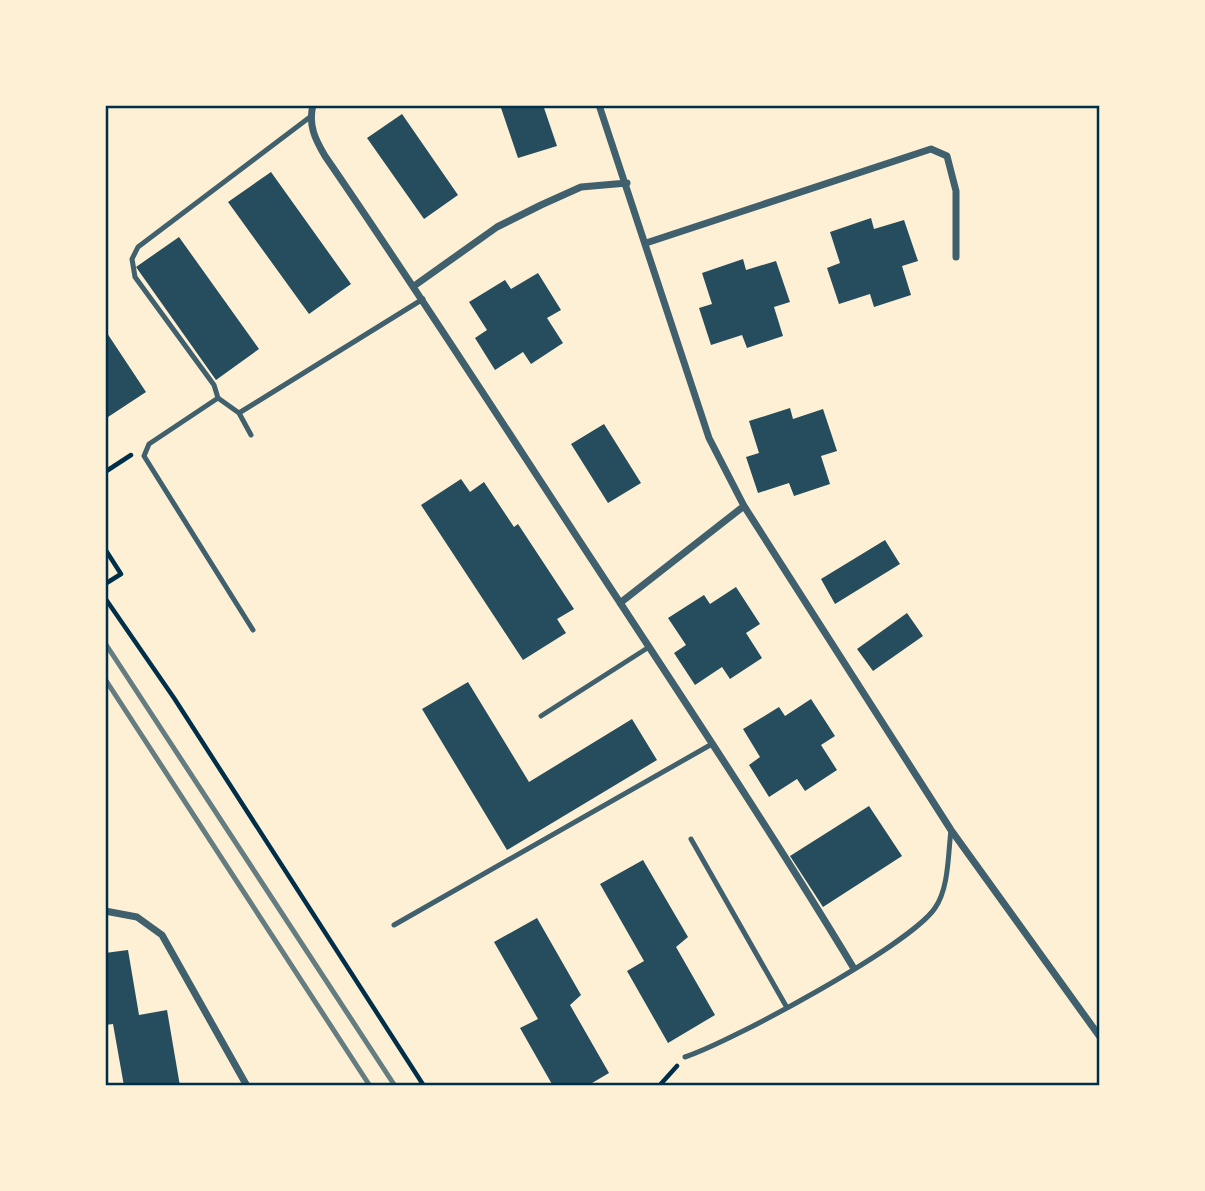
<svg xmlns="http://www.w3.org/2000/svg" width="1205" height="1191" font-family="Poppins,sans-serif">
  <rect width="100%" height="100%" fill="#fdf0d5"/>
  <path fill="#264d5e" d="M 500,105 L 543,105 L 557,146 L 518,158 Z
    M 402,114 L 458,195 L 424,219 L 367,138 Z
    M 271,172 L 351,284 L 309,314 L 228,202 Z
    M 871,218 L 874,229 L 904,220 L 918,261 L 902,266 L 911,295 L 874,307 L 870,294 L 839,304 L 827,268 L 840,263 L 830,232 Z
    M 179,237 L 259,349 L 216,380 L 136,267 Z
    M 743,259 L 746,270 L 776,261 L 790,302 L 774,307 L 783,336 L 747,348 L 742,335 L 711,345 L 699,308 L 712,304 L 702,273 Z
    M 538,273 L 561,310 L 547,318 L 563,343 L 531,364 L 523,352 L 495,370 L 475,338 L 487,330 L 469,302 L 505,280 L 511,289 Z
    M 105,330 L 146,392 L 105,419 Z
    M 790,408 L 793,419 L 823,409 L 837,451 L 821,456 L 830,484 L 794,496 L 789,483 L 758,493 L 746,457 L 759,453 L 749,421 Z
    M 604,424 L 641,483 L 608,503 L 571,444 Z
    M 461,479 L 470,492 L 484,482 L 514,527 L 518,524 L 574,609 L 557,619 L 566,633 L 523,660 L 421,505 Z
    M 885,540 L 900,564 L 835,604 L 821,579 Z
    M 736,587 L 760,624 L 746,633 L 762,658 L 730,679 L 722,667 L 695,685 L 674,653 L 686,645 L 668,618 L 704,595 L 710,604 Z
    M 907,613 L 923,636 L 873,671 L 857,649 Z
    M 468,682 L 529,782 L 632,719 L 657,760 L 507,850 L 422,709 Z
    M 811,699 L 835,736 L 821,745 L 837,770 L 805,791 L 797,779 L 769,797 L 749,765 L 760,757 L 743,729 L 779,707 L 785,716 Z
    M 869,806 L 902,856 L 823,907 L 790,856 Z
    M 643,860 L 688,937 L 676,947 L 715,1015 L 668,1043 L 627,971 L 644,961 L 600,884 Z
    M 537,918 L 581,995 L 570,1005 L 609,1073 L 587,1086 L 553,1086 L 520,1028 L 538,1019 L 494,942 Z
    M 128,950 L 139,1015 L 167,1010 L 180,1086 L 124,1086 L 113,1024 L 105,1025 L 105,953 Z"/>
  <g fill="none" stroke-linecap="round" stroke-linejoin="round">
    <path stroke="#003049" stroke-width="4.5" d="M 105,472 L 131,455
      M 105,549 L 121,574 L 105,584
      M 105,598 L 174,698 L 424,1086
      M 659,1086 L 677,1066"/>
    <path stroke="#3f606c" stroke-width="5" d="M 218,398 L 239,413
      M 251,435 L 239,413 L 423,299
      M 253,630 L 144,456 L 149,444 L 218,398 L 214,385 L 135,277 L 132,259 L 138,247 L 310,117
      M 541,716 L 649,647
      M 691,839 L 786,1006
      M 394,925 L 712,744
      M 685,1057 C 731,1042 910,945 935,908 C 949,888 948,854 951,830"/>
    <path stroke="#3f606c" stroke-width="7" d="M 313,105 C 308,125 315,139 325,156 C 418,291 506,429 596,566 C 683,699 771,831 853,967
      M 599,105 L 709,438 L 744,506 L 951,830 L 1100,1037
      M 646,243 L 931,149 L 947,156 L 956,191 L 956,257
      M 414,286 L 497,227 L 541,205 L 581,187 L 627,183
      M 620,603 L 744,506
      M 105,911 L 137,917 L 162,935 L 247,1086"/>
    <path stroke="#657d81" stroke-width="5" d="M 105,643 L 395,1086
      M 105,679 L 370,1086"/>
  </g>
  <rect width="1205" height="1191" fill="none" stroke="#fdf0d5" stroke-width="214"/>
  <rect x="107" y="107" width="991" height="977" fill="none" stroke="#003049" stroke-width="2.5"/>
</svg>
